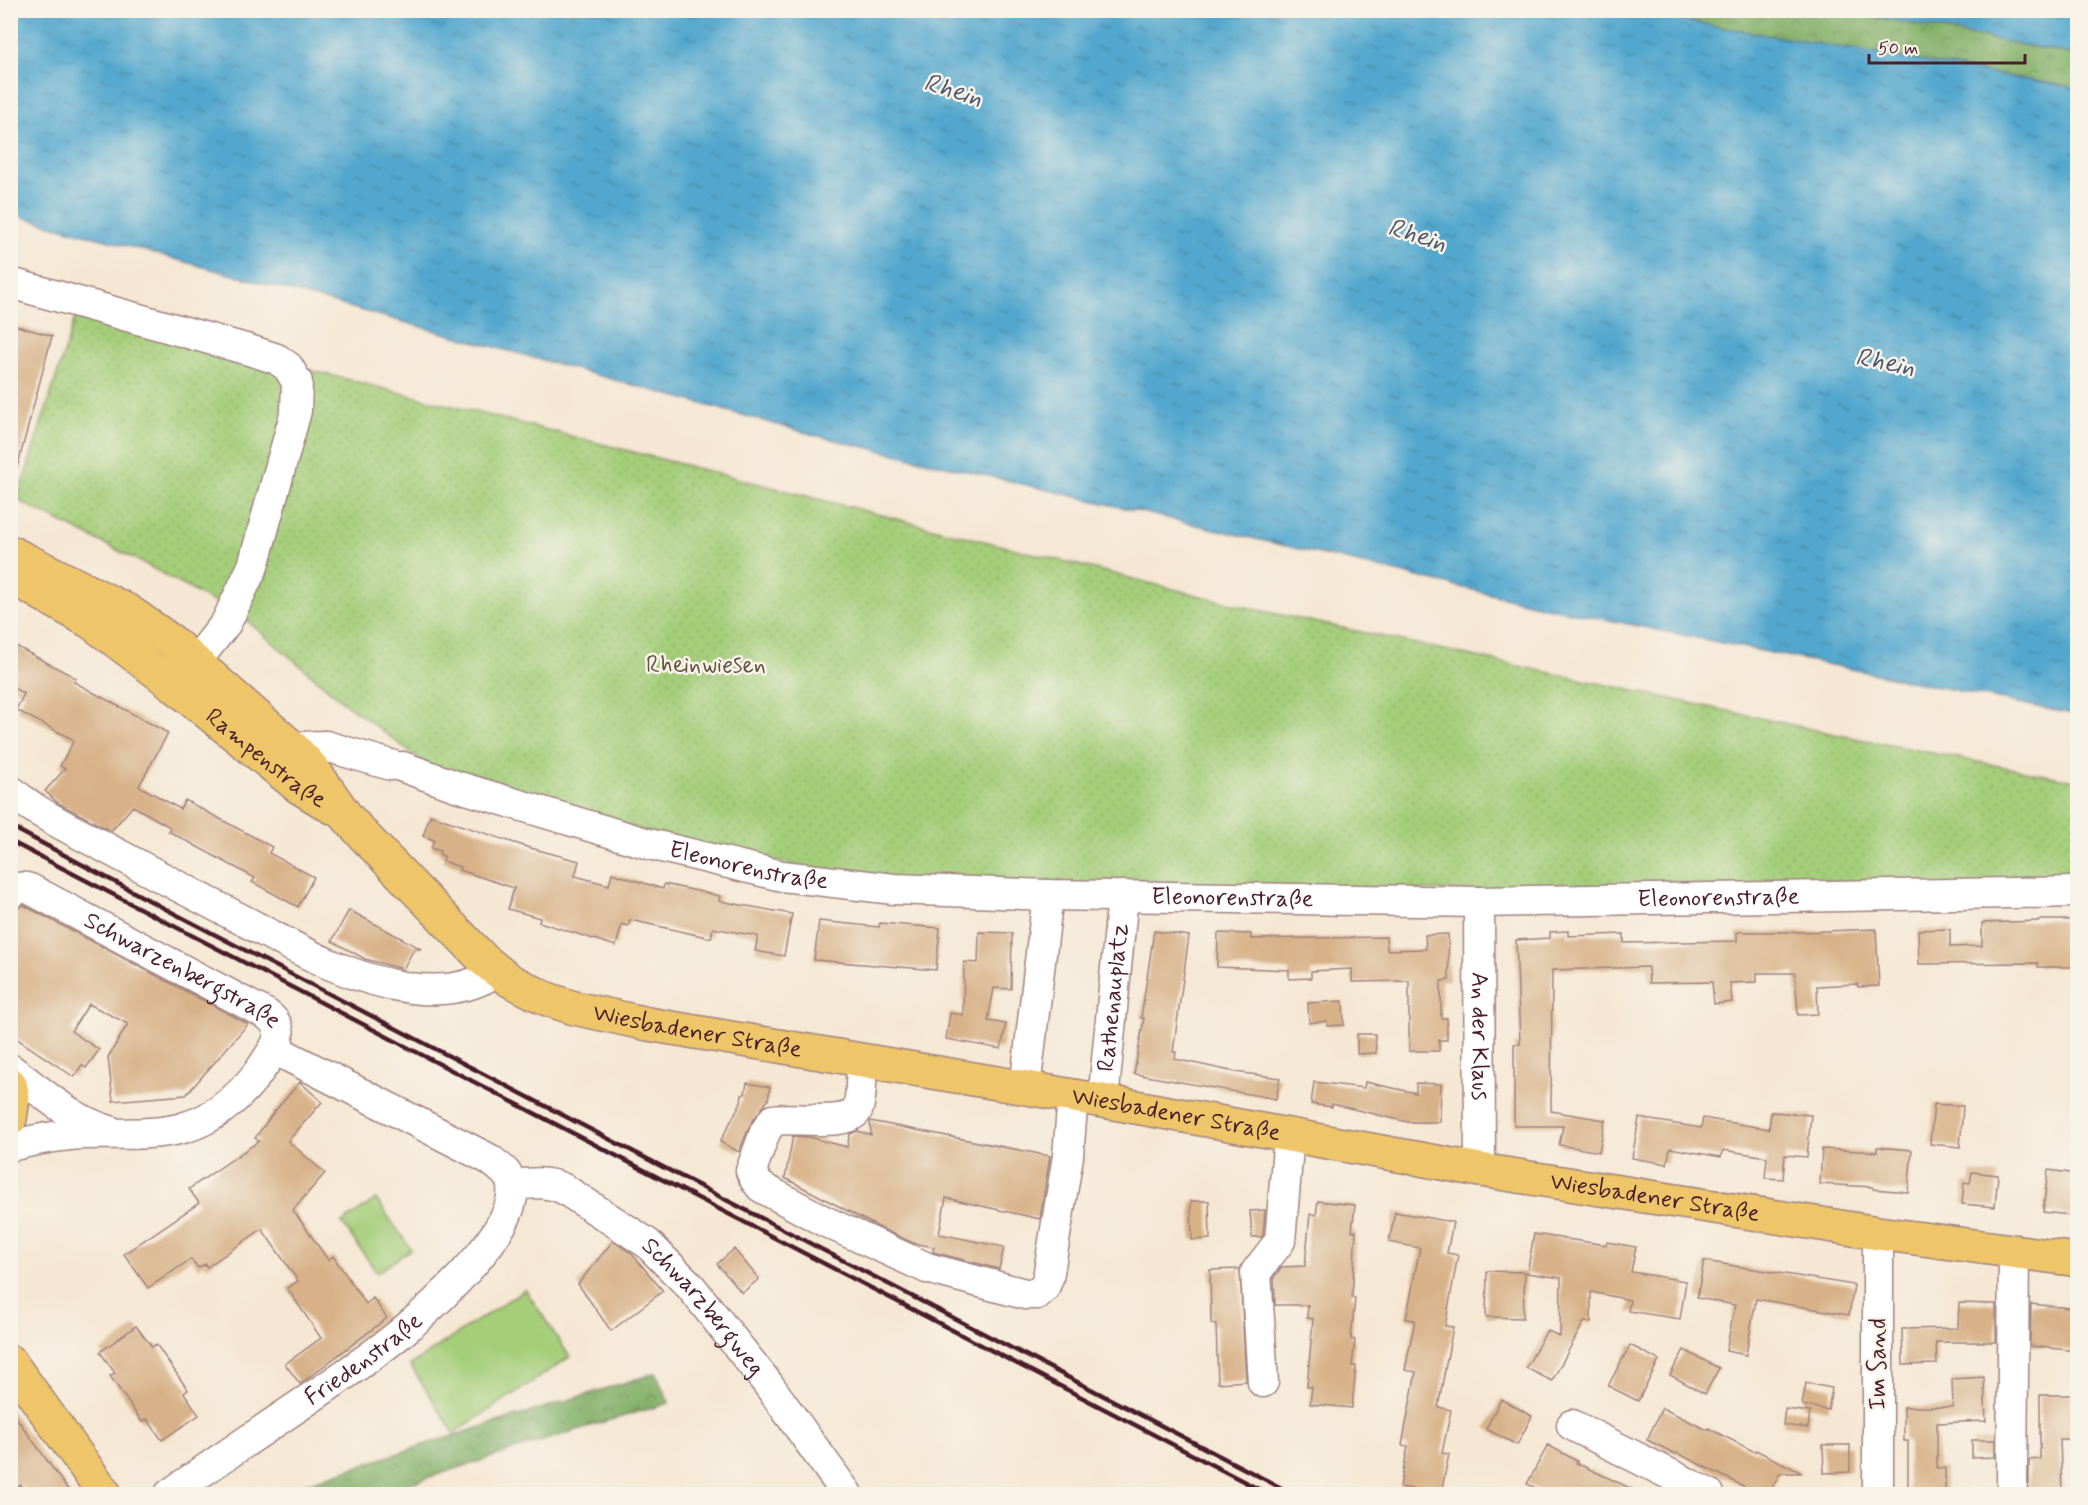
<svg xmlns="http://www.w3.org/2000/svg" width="2088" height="1505" font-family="Mynerve,sans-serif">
  <defs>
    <pattern id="forest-crowns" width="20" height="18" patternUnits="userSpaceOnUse" patternTransform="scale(1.5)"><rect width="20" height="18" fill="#84b16a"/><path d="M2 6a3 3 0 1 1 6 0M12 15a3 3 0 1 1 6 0" fill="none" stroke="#6e8f57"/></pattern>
    <pattern id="park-dots" width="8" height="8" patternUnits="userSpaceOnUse" patternTransform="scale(1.5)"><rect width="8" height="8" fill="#a5ce7a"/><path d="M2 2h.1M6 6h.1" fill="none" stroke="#90b06a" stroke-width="1.8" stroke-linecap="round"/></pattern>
    <pattern id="water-ripples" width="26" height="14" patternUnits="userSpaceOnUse" patternTransform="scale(1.5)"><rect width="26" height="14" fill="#52a7ce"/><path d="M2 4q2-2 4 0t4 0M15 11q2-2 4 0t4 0" fill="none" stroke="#4687a7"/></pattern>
  </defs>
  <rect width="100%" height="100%" fill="#f7f3e8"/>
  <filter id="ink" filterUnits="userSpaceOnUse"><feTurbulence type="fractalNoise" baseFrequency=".0167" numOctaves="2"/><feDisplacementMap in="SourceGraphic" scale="12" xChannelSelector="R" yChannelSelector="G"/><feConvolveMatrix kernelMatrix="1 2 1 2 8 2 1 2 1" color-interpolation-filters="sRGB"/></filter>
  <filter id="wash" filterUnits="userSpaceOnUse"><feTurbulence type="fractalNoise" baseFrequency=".008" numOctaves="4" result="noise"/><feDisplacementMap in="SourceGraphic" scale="24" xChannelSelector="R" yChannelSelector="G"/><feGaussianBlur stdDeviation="1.35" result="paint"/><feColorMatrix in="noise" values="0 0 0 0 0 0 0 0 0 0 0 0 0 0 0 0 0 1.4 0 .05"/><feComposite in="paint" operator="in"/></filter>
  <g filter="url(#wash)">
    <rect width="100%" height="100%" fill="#f5e7d3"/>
    <path fill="#a5ce7a" stroke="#787652" stroke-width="1.5" d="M 376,1199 L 411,1249 L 377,1273 L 342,1223 Z
      M 525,1289 L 570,1357 L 454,1433 L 410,1365 Z"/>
    <path fill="url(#forest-crowns)" stroke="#67684a" stroke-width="1.5" d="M 1643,11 L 1844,11 L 2077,55 L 2077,88 L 1696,23 Z
      M 656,1373 L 669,1403 L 583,1428 L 377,1494 L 274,1494 L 423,1445 Z"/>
    <path fill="url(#park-dots)" stroke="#787652" stroke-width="1.5" d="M 76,315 L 330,375 L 1236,605 L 1839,735 L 2077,781 L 2077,892 L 894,889 L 456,786 L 346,704 L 246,620 L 145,564 L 15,499 L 20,491 Z"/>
    <path fill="url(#water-ripples)" stroke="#4e637c" stroke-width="1.5" d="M 1643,11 L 1696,23 L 2077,88 L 2077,715 L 1545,607 L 818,436 L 11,214 L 11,11 Z
      M 1844,11 L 2077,11 L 2077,55 Z"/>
    <g id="blocks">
      <path fill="#d7b187" d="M 10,324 L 52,336 L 16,472 L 10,471 Z
        M 10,643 L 76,678 L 74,682 L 168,733 L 139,786 L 180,809 L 185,800 L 272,847 L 269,853 L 314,877 L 298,907 L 252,882 L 255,878 L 168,831 L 170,827 L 133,806 L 111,831 L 58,803 L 45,791 L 65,769 L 60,766 L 74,740 L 16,710 L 24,694 L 10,686 Z
        M 430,815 L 527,847 L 579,861 L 575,876 L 609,885 L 612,873 L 663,889 L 664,884 L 720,896 L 719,901 L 792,914 L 784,956 L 755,951 L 758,936 L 713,928 L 711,938 L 630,920 L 628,926 L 622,924 L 616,946 L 539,922 L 540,918 L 508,909 L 514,888 L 459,870 L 460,867 L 443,861 L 444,856 L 439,854 L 440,851 L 431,848 L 434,840 L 423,836 Z
        M 23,905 L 248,1024 L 186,1095 L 113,1101 L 108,1057 L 128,1024 L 89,1004 L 71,1031 L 99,1050 L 86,1068 L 82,1065 L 74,1077 L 10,1034 L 10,917 L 14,911 Z
        M 349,910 L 421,949 L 414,949 L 403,969 L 365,959 L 332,941 Z
        M 2038,920 L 2078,920 L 2078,967 L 2038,967 L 2038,963 L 1919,964 L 1918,930 L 1950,929 L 1950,947 L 1982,946 L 1982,923 L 2038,921 Z
        M 819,921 L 879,927 L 880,923 L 940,928 L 936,970 L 814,960 Z
        M 1876,929 L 1879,986 L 1858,987 L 1857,984 L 1817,986 L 1818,1014 L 1798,1015 L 1795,973 L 1757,973 L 1757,982 L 1730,983 L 1732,1002 L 1714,1004 L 1712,982 L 1649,983 L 1648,967 L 1552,970 L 1551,1111 L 1605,1120 L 1599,1152 L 1559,1145 L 1563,1126 L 1514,1126 L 1514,1044 L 1520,1044 L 1516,940 L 1550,938 L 1550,932 L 1568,931 L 1568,936 L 1624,934 L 1624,943 L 1737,941 L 1737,932 L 1801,932 Z
        M 1154,931 L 1189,936 L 1173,1052 L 1176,1052 L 1175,1059 L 1235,1072 L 1280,1078 L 1276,1099 L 1134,1074 L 1144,1018 L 1141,1018 Z
        M 979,932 L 1012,933 L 1011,989 L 994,988 L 988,1021 L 1006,1024 L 1001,1049 L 946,1039 L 950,1013 L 963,1015 L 964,962 L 978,963 Z
        M 1218,933 L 1251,934 L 1251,939 L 1386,937 L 1387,950 L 1426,949 L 1425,935 L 1448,934 L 1449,980 L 1441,981 L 1441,1018 L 1447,1018 L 1447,1040 L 1439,1040 L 1439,1051 L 1409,1051 L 1409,981 L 1352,982 L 1352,969 L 1311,971 L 1311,978 L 1289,979 L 1289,970 L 1217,967 Z
        M 1343,1001 L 1344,1025 L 1327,1026 L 1327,1021 L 1309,1023 L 1308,1003 Z
        M 1357,1034 L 1375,1034 L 1376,1053 L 1357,1054 Z
        M 300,1082 L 322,1102 L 288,1141 L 325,1173 L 293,1210 L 328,1260 L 333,1256 L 366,1304 L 373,1298 L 387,1318 L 300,1384 L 285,1364 L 321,1338 L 287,1288 L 298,1281 L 262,1229 L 207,1267 L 205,1264 L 198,1268 L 191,1259 L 148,1288 L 124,1254 L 199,1203 L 189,1189 L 259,1141 L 255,1138 L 273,1113 Z
        M 1314,1082 L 1364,1088 L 1365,1082 L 1416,1093 L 1416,1083 L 1441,1084 L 1440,1122 L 1408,1122 L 1332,1104 L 1332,1107 L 1311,1104 Z
        M 747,1083 L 770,1087 L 768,1100 L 751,1123 L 739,1152 L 720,1142 L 741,1102 L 742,1095 L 745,1094 Z
        M 1934,1104 L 1963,1106 L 1960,1147 L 1930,1144 Z
        M 1771,1112 L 1811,1115 L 1807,1157 L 1785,1155 L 1783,1179 L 1765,1178 L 1767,1157 L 1723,1150 L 1721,1157 L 1670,1148 L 1667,1164 L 1632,1158 L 1639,1118 L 1701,1128 L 1703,1118 L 1769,1129 Z
        M 870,1121 L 1050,1156 L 1040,1219 L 946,1198 L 939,1234 L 1004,1247 L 999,1269 L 933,1252 L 934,1247 L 913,1243 L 882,1229 L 785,1178 L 793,1136 L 809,1137 L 847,1147 L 850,1134 L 857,1131 L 871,1135 Z
        M 1877,1147 L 1912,1150 L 1908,1192 L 1873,1189 L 1873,1187 L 1820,1184 L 1822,1149 L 1877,1152 Z
        M 2048,1170 L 2078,1174 L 2078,1216 L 2043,1212 Z
        M 1972,1172 L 1998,1175 L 1995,1207 L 1962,1204 L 1964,1182 L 1970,1183 Z
        M 1191,1201 L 1209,1201 L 1210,1239 L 1192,1240 Z
        M 1318,1201 L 1355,1205 L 1352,1231 L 1356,1231 L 1352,1297 L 1355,1298 L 1351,1339 L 1355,1340 L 1352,1366 L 1356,1366 L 1352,1408 L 1310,1404 L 1312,1387 L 1307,1387 L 1313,1319 L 1307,1318 L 1308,1305 L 1275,1305 L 1274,1277 L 1282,1267 L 1305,1266 L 1310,1214 L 1316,1215 Z
        M 1265,1210 L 1263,1234 L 1262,1237 L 1252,1237 L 1250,1211 Z
        M 1395,1212 L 1453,1222 L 1447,1253 L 1458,1255 L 1445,1326 L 1453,1327 L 1438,1407 L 1451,1410 L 1442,1453 L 1449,1454 L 1441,1494 L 1400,1487 L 1408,1446 L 1402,1445 L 1416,1372 L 1405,1370 L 1415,1320 L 1406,1319 L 1420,1248 L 1389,1242 Z
        M 1534,1234 L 1606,1245 L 1607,1242 L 1636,1247 L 1631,1272 L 1686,1281 L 1680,1319 L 1628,1311 L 1630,1300 L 1591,1292 L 1591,1322 L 1584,1322 L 1552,1381 L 1526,1368 L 1547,1330 L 1560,1337 L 1561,1278 L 1527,1273 Z
        M 613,1241 L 632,1254 L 663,1291 L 611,1331 L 578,1284 Z
        M 734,1249 L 759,1279 L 742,1293 L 717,1264 Z
        M 1704,1261 L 1854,1285 L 1849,1315 L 1756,1299 L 1746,1355 L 1726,1351 L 1735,1305 L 1697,1298 Z
        M 1240,1269 L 1246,1381 L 1218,1383 L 1216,1324 L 1211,1324 L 1210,1270 Z
        M 1487,1271 L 1525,1272 L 1523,1318 L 1486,1317 Z
        M 1959,1303 L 1996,1304 L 1996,1342 L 1936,1342 L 1937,1364 L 1903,1365 L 1902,1329 L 1958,1328 Z
        M 2031,1304 L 2078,1309 L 2078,1351 L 2030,1346 Z
        M 136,1326 L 152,1347 L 156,1344 L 188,1390 L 184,1393 L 199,1415 L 162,1440 L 147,1419 L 142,1422 L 110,1376 L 115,1373 L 100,1352 Z
        M 1630,1345 L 1659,1360 L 1638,1401 L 1608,1386 Z
        M 1684,1350 L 1719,1368 L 1705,1394 L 1670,1375 Z
        M 1984,1377 L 1986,1421 L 1937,1423 L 1937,1468 L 1945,1468 L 1945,1494 L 1908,1494 L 1908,1441 L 1904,1441 L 1904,1407 L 1953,1407 L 1952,1379 Z
        M 1806,1383 L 1832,1388 L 1828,1410 L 1802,1405 Z
        M 2040,1395 L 2078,1395 L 2078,1439 L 2060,1439 L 2062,1493 L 2025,1494 L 2029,1484 L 2029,1460 L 2040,1459 Z
        M 1501,1399 L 1532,1416 L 1517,1445 L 1486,1429 Z
        M 1662,1408 L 1707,1430 L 1708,1428 L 1755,1452 L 1756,1450 L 1802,1473 L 1780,1473 L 1769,1494 L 1759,1494 L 1677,1453 L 1676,1454 L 1647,1440 Z
        M 10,1409 L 31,1438 L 71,1494 L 28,1494 L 21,1485 L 10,1491 Z
        M 1785,1409 L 1810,1412 L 1808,1428 L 1783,1425 Z
        M 1972,1440 L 1995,1440 L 1995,1457 L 1972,1458 Z
        M 1548,1445 L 1577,1461 L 1576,1463 L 1643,1494 L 1548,1494 L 1527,1484 Z
        M 1823,1445 L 1850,1445 L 1850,1472 L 1824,1473 Z"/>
    </g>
  </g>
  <g filter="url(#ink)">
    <use href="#blocks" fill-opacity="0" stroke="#a0837f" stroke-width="1.5"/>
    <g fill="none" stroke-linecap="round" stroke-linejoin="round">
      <g stroke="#a0837f" stroke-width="33">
        <g id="minor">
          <path d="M 10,283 L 249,350 L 277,359 L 288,367 L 297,382 L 296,411 L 253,566 L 226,623 L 196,661"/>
          <path d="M 292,747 L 326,746 L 391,765"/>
          <path id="s1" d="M 403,767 L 456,786 L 649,844 L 782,876 L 894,889 L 1048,895 L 1479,902 L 2078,892"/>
          <path d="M 10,790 C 29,807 50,818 72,830 C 95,842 118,854 140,866 C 178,886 216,906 254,926 C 304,953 353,980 410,988 C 442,992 471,989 497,971"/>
          <path id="s2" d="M 10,894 C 17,887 21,886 30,889 L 266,1014 C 281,1024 282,1037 272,1052 C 251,1087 220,1119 179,1129 C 148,1136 115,1133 83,1134 C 58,1135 34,1140 10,1146"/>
          <path id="s3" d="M 1479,902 L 1480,1170"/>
          <path d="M 862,1061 C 861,1074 862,1095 858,1108 C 852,1128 792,1116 773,1120 L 765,1132 L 751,1171 L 756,1181 L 761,1187 L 824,1221 L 927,1268 L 1025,1294 L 1037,1294 L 1044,1288 L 1048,1278 L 1068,1156 L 1073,1096"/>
          <path d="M 10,1069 C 41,1091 74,1122 110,1131"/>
          <path d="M 1025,1088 L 1048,895"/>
          <path id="s4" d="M 1103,1101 L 1123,896"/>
          <path id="s5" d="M 512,1185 C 531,1183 547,1181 564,1189 L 647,1243 L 691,1287 L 768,1384 L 847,1494"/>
          <path d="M 1263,1382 L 1256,1272 L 1280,1241 L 1289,1135"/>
          <path d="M 1572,1425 L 1709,1494"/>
          <path d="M 2012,1484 L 2014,1251"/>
          <path id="s6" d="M 170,1494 C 214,1463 260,1432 306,1401 C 338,1379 372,1357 402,1332 C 433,1306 519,1229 512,1186 C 511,1174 498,1166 489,1159 L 274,1049"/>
          <path d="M 1878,1494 L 1878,1233"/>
        </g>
      </g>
      <g stroke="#a0837f" stroke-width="36">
        <g id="major">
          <path id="s7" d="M 10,552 L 128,611 L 171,641 L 292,747 L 313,769 L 346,816 L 365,837 L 484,960 L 509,980 L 547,999 L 574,1008 L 648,1024 L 1103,1101 L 1480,1170 L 1878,1233 L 2078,1260"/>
          <path id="s8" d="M 10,576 L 92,623 L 170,682 L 299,787 L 332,807"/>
          <path d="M 10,1084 L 13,1098 L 10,1119"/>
          <path d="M 10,1362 L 105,1494"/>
        </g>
      </g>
      <use href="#minor" stroke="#fff" stroke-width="30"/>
      <use href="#major" stroke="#eec569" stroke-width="33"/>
      <path stroke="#4a1f2b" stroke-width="4.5" d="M 10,826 L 156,904 L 1293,1494
        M 10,841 L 1268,1494"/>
    </g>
  </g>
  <g text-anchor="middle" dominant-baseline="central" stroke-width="5" stroke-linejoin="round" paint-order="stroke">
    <g font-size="24" fill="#655443" stroke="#f7f3e8">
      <text x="706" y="665">Rheinwiesen</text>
    </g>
    <g font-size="24" fill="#4a1f2b" stroke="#f7f3e8">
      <text stroke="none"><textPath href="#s8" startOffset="315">Rampenstraße</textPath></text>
      <text stroke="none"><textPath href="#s1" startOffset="360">Eleonorenstraße</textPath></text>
      <text stroke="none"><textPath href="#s1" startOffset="846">Eleonorenstraße</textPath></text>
      <text stroke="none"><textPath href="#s1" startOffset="1332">Eleonorenstraße</textPath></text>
      <text stroke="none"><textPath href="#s2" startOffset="195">Schwarzenbergstraße</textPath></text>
      <text stroke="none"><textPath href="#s4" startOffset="104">Rathenauplatz</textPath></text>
      <text stroke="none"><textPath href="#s7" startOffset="861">Wiesbadener Straße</textPath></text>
      <text stroke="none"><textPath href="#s3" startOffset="134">An der Klaus</textPath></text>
      <text stroke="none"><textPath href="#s7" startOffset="1347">Wiesbadener Straße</textPath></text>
      <text stroke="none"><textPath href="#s7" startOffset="1833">Wiesbadener Straße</textPath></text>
      <text stroke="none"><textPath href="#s5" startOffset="237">Schwarzbergweg</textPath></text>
      <text stroke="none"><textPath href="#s6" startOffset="236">Friedenstraße</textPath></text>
      <text transform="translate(1878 1364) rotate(-90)">Im Sand</text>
    </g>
    <g font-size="26" font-style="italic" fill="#4d556c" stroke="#f7f3e8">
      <text transform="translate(953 91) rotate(17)">Rhein</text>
      <text transform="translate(1417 236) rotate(17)">Rhein</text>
      <text transform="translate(1885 363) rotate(11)">Rhein</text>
    </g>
  </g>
  <rect width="2088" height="1505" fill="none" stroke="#f7f3e8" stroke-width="36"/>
  <path d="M1869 54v9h156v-9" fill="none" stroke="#4a1f2b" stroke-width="3"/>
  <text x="1878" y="54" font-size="18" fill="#4a1f2b" stroke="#f7f3e8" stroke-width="4.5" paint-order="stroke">50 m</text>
</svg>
